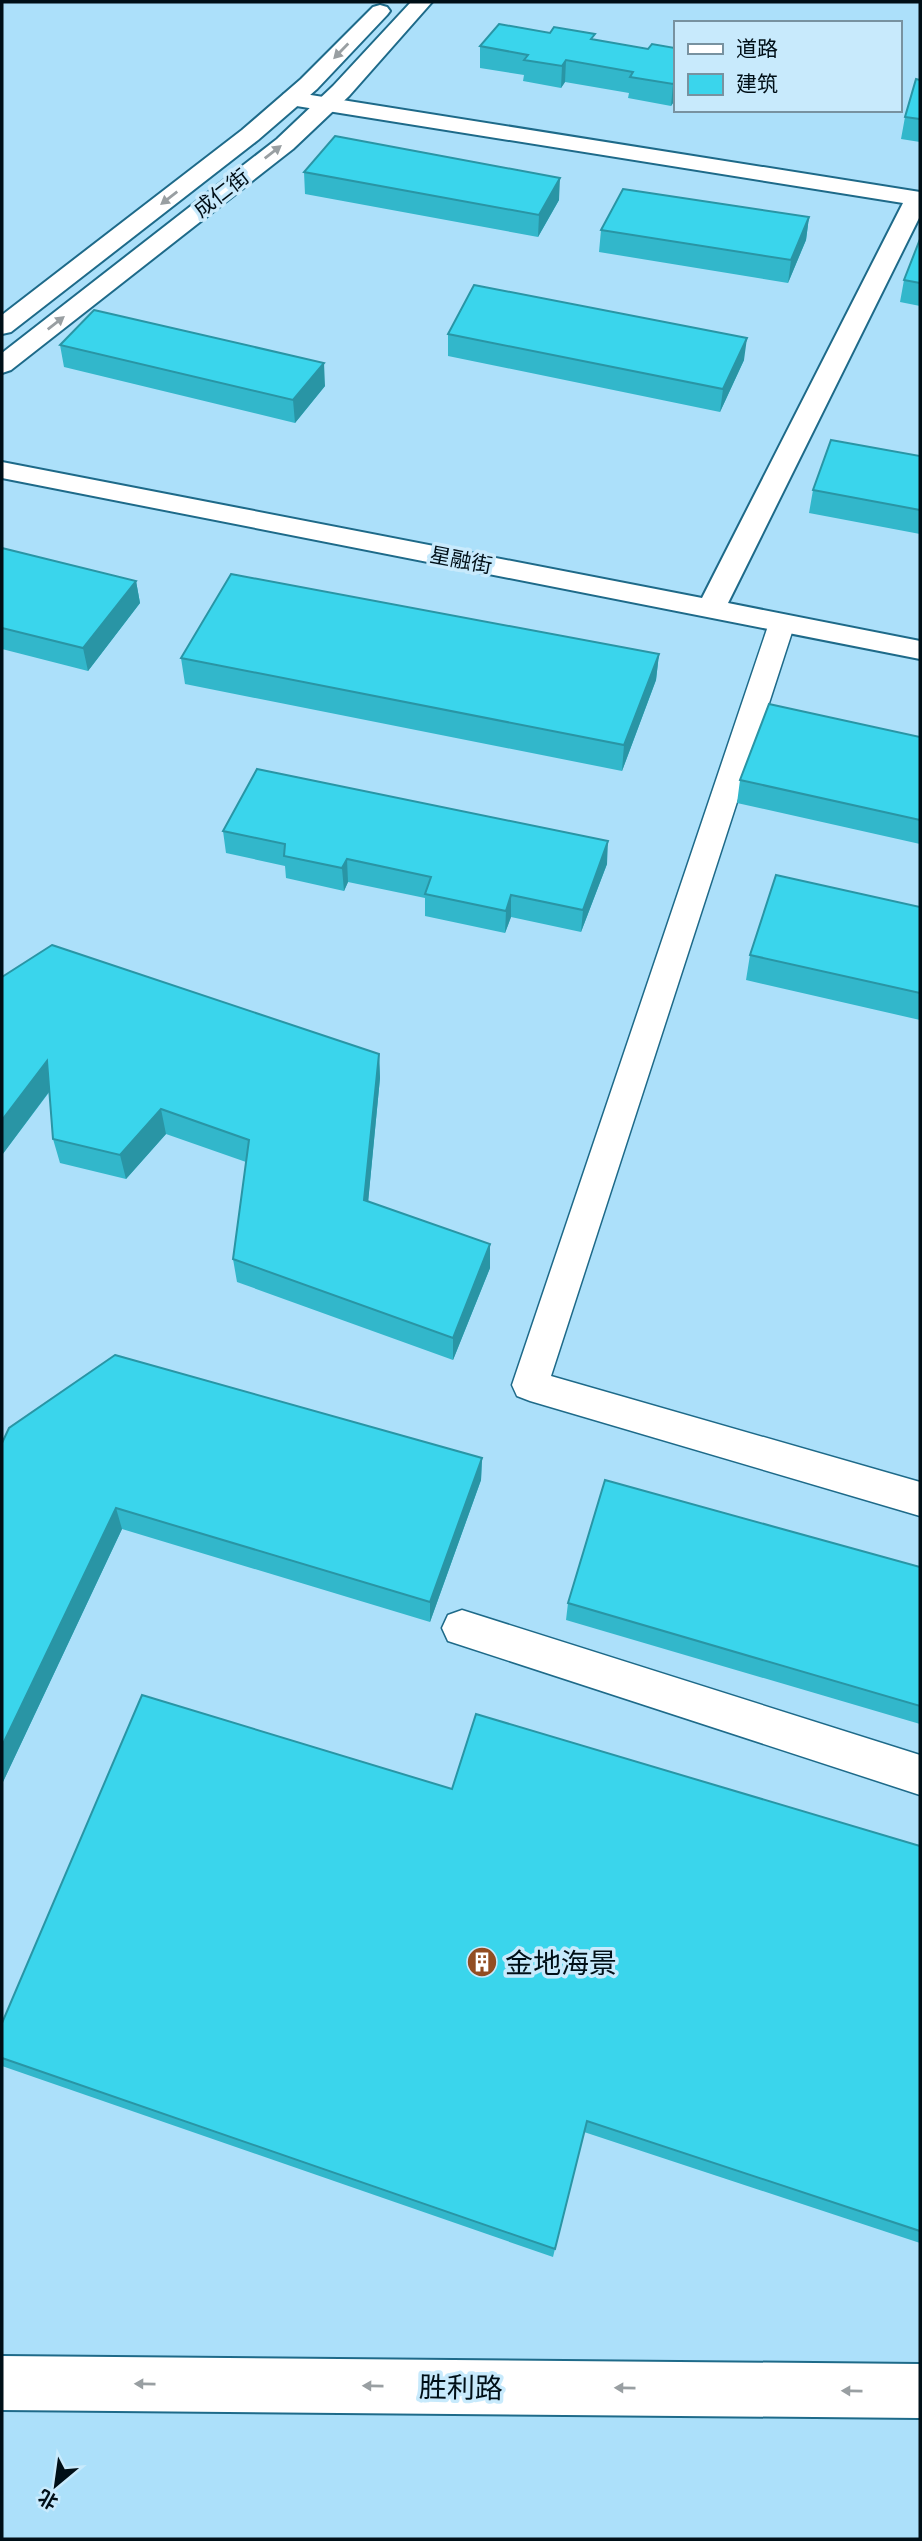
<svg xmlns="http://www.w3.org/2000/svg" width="922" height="2541" font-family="'PT Sans Narrow','Noto Sans SC',sans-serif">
  <rect width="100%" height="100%" fill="#ace0fa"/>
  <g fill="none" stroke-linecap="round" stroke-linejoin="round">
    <g stroke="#1e6a89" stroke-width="3">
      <path id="lane" d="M 782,615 L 791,617 L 795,623 L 551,1376 L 920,1482 L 920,1516 L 530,1401 L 517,1396 L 512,1385 L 769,623 L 773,617 Z
        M 462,1610 L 920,1755 L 920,1795 L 448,1641 L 442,1628 L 448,1615 Z"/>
    </g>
    <g stroke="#1e6a89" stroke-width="4">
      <path id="street" d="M 292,92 L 920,192 L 920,216 L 728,603 L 920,641 L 920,659 L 2,478 L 2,462 L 702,598 L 903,203 L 284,104 L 281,99 L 284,94 Z"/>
    </g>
    <g stroke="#1e6a89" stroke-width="4">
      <path id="secondary" d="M 411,2 L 432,2 L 349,96 L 293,149 L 11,370 L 2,373 L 2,353 L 277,139 L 333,86 Z
        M 380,5 L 387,7 L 390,11 L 387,15 L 317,89 L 258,140 L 11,332 L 2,334 L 2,315 L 242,130 L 301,79 L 373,7 Z"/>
    </g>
    <g stroke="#1e6a89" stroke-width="4">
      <path id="primary" d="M 2,2356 L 920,2364 L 920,2418 L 2,2410 Z"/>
    </g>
    <use href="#lane" fill="#fff" fill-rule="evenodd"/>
    <use href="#street" fill="#fff" fill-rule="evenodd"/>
    <use href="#secondary" fill="#fff" fill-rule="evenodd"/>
    <use href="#primary" fill="#fff" fill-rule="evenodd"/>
  </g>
  <path fill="#32b7cb" d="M 594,40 L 648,49 L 675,48 L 675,100 L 671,106 L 628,98 L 629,93 L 565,82 L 561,88 L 523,81 L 524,75 L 480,68 L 480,46 Z
    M 920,80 L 920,142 L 901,139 L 905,117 Z
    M 304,172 L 559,200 L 538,237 L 305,194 Z
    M 809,217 L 806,240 L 788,283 L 599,252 L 601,230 Z
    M 920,239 L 920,306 L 900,302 L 904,280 Z
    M 448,334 L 744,360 L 720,412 L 448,356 Z
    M 60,345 L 325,386 L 295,423 L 64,367 Z
    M 920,456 L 920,534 L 809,513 L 813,490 Z
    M 2,548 L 136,581 L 140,603 L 88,671 L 2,649 Z
    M 659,654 L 656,680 L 622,771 L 185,684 L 181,658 Z
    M 920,737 L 920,844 L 737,803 L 740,780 Z
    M 223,831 L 607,864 L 581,932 L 511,917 L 505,933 L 425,916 L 425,898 L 348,882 L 344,891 L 286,878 L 285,866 L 226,853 Z
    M 920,907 L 920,1020 L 746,980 L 750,955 Z
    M 2,977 L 379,1054 L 380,1078 L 368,1202 L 490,1268 L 453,1360 L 237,1282 L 233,1259 L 246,1162 L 166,1134 L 126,1179 L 60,1163 L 53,1139 L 50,1091 L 2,1155 Z
    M 2,1443 L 482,1458 L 481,1480 L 430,1622 L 122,1529 L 2,1784 Z
    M 920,1567 L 920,1724 L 566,1620 L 568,1603 Z
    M 452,1789 L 920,1846 L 920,2243 L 584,2132 L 553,2257 L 2,2066 L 2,2023 Z"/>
  <path fill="#2995a5" d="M 566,60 L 565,82 L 561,88 L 562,66 Z
    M 675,81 L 675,100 L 671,106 L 673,84 Z
    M 560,178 L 559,200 L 538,237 L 539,215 Z
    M 809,217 L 806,240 L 788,283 L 791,260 Z
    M 747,338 L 744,360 L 720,412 L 723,389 Z
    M 324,363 L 325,386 L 295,423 L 293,400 Z
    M 136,581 L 140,603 L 88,671 L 83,648 Z
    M 659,654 L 656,680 L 622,771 L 624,745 Z
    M 608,841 L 607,864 L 581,932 L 583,910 Z
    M 347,859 L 348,882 L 344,891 L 342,868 Z
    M 511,895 L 511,917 L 505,933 L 506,911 Z
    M 379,1054 L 380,1078 L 366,1224 L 364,1200 Z
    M 47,1061 L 54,1085 L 2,1155 L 2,1120 Z
    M 161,1109 L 166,1134 L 126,1179 L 120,1155 Z
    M 490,1244 L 490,1268 L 453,1360 L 453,1338 Z
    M 482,1458 L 481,1480 L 430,1622 L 430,1602 Z
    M 116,1508 L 122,1529 L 2,1784 L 2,1746 Z"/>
  <path fill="#3ad5ec" stroke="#2995a5" stroke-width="2" d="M 499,24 L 550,33 L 554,27 L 595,34 L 591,39 L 648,49 L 652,44 L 675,48 L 675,81 L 673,84 L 630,77 L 633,72 L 566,60 L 562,66 L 524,60 L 528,55 L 480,46 Z
    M 916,79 L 920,80 L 920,119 L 905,117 Z
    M 335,136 L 560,178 L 539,215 L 304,172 Z
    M 623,189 L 809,217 L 791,260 L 601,230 Z
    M 920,239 L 920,283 L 904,280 Z
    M 474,285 L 747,338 L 723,389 L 448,334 Z
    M 94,310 L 324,363 L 293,400 L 60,345 Z
    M 831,440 L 920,456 L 920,510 L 813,490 Z
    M 2,548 L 136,581 L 83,648 L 2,628 Z
    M 231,574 L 659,654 L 624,745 L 181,658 Z
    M 769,704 L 920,737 L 920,820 L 740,780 Z
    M 257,769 L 608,841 L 583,910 L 511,895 L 506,911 L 425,894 L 431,877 L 347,859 L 342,868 L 284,856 L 285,844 L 223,831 Z
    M 776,875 L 920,907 L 920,993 L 750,955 Z
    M 52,945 L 379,1054 L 364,1200 L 490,1244 L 453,1338 L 233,1259 L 249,1140 L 161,1109 L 120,1155 L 53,1139 L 47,1061 L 2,1120 L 2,977 Z
    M 115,1355 L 482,1458 L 430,1602 L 116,1508 L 2,1746 L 2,1443 L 9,1428 Z
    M 605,1480 L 920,1567 L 920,1706 L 568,1603 Z
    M 142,1695 L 452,1789 L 476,1714 L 920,1846 L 920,2231 L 587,2121 L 555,2249 L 2,2058 L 2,2023 Z"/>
  <defs><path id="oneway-solid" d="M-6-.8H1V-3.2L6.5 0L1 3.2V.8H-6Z" transform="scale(1.75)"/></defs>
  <g fill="#999fa2">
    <use href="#oneway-solid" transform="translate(341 51) rotate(134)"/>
    <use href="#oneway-solid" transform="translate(273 152) rotate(-38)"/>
    <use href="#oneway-solid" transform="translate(169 198) rotate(142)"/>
    <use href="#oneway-solid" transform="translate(56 323) rotate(-38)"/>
    <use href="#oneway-solid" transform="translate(145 2384) rotate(-179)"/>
    <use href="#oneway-solid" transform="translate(373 2386) rotate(-179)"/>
    <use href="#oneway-solid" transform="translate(625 2388) rotate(-179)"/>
    <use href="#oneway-solid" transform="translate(852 2391) rotate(-179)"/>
  </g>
  <defs>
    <g id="building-disc" transform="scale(1.575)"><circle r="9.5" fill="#924d22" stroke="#c8eafc"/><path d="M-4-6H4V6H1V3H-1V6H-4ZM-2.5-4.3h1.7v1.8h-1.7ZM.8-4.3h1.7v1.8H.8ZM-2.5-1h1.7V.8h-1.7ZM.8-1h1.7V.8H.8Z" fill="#fff"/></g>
  </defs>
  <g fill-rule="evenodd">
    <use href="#building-disc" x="482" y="1962"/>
  </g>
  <g text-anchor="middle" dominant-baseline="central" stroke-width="7" stroke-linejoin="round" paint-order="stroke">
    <g font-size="21" fill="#000f17" stroke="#c8eafc">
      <text transform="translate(221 193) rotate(-38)">成仁街</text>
      <text transform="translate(461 560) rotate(11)">星融街</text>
    </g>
    <g font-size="28" fill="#000f17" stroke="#c8eafc" text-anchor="start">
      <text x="505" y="1962">金地海景</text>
    </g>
    <g font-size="28" fill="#000f17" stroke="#c8eafc">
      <text transform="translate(461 2387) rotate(1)">胜利路</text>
    </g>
  </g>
  <rect width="922" height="2541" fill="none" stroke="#000f17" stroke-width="7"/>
  <rect x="674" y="21" width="228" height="91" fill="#c8eafc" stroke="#7892a0" stroke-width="2"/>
  <rect x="688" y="44" width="35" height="10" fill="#ffffff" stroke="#7892a0" stroke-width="2"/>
  <text x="736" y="56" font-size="21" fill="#000f17">道路</text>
  <rect x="688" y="74" width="35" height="21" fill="#3ad5ec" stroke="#7892a0" stroke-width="2"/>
  <text x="736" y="91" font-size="21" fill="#000f17">建筑</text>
  <g transform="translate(56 2485) rotate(209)" stroke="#c8eafc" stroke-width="5" paint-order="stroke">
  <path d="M0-5L12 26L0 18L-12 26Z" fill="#000f17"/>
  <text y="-10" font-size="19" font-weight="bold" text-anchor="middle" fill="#000f17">北</text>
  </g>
</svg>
